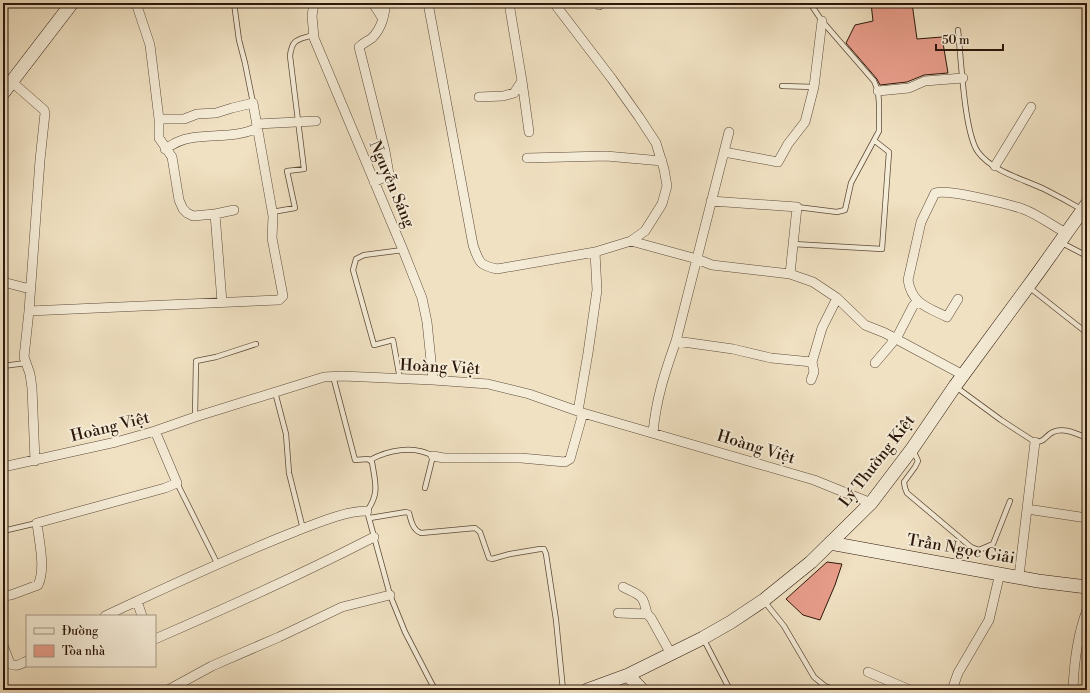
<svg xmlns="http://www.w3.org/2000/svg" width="1090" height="693" font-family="'Libre Bodoni',serif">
  <rect width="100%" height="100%" fill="#f0e1c2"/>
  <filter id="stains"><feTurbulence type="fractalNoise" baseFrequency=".005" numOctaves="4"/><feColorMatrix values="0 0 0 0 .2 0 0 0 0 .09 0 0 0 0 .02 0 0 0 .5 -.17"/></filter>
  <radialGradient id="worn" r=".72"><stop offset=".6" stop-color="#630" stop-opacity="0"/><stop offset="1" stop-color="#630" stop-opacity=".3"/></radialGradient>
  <path fill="#e99e8c" stroke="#2c170b" d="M 871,3 L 912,3 L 917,39 L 942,37 L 948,73 L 924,75 L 907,82 L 880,85 L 877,79 L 846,43 L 855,25 L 873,21 Z
    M 827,562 L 842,564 L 835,585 L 820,620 L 803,615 L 786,599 Z"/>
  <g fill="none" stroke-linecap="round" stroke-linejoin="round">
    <g stroke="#5d4a39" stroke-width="6">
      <path id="lane" d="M 234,3 L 239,40 L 245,63 L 253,103
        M 958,30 C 961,56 964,133 978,152 C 993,172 1023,179 1044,189 C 1056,195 1069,202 1081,209
        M 782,86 L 814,87
        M 797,207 L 837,212 L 845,210 L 851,183 L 879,131 L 879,103 L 878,91 L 874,81 L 822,21 L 810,3
        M 272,212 L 295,208 L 287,171 L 304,169 L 290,56 C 292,38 298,40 313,35
        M 1062,243 L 1087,256
        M 793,244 L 882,249 L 889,152 L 875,141
        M 1030,288 L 1087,333
        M 3,366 L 26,363
        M 333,376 L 355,460 L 368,459 L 372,462 C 375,482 380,493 367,511 L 390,595 L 405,632 L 435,690
        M 400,379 L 393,340 L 374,345 L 353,270 L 356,259 L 364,255 L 403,250
        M 956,387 L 1001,420 L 1035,442 C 1045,442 1045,436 1053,432 C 1064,427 1077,434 1087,438
        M 275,392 L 286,434 L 289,473 L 303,529
        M 195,417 L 196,361 L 216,357 L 256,344
        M 913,450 L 918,461 L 915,467 L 904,482 L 905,488 L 907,493 L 971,547 L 979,550 L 993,544 L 1010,501
        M 370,460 C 388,450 414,445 433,456 L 425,488
        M 177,483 L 217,563
        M 3,516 L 5,530
        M 370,518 L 406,512 L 409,513 C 411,521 413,530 421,533 L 475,528 L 480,532 L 489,558 L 492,559 L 510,554 L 540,549 L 544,549 L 546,554 L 556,620 L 563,690
        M 3,531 L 37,523
        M 764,601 L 784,626 L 814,677 L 825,686 L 835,690
        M 704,640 L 730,690"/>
    </g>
    <g stroke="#5d4a39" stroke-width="10">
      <path id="street" d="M 136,3 L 150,45 L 159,119 L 159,138 L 172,157 L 179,200 L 183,209 L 187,213 L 193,216 L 215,214 L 234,210
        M 314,3 L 312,16 L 314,38 L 403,250 L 422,298 L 427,322 L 433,380
        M 373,3 L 383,19
        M 428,3 L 473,245 C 479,262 479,265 497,269 L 595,252
        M 509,3 L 522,81 L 529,132
        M 554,3 L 612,79 L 639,117 L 656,143 L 664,169 L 667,186 L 662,204 L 645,231 L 631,241 L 595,252 L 597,290 L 588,353 L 578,411
        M 599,5 L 602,3
        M 12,82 L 44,110 L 45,113 L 40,160 L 29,311 L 24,357 L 30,374 L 32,388 L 35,461
        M 878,91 L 909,88 L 925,81 L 963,78
        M 479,97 L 503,96 L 514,93 L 522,81
        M 257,124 L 316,121
        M 165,149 C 173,144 181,139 191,138 C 212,134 238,138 257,128
        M 724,152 L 778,162 L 788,144 L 805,122 L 814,87 L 822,21
        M 527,158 L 606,156 L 662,161
        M 995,166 L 1031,107
        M 374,182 L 387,176 L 389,174 L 385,151 L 359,47 C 363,43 368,41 372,38 C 382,28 384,16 386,3
        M 215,214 L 222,302
        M 631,241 L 697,259 L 712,265 L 790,274 L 797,207 L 711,201
        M 790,274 L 813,282 L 837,298 L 865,325 L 885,333 L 963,375
        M 3,282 L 30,289
        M 958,299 L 947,317 C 927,307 912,304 908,280 L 921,222 L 935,193 C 949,189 1008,204 1023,209 C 1037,214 1053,226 1066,233
        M 29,311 L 279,300 L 283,296 L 272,238 L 273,216 L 253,103 L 232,108 L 216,113 L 197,114 L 184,119 L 159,119
        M 896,339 L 913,306 L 917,302
        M 676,341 L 733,349 L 771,358 L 812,362
        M 875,363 L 892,343 L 893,338
        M 811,380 L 814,372 L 812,362 L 822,328 L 837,298
        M 653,433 C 656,399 665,372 676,341 L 729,132
        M 433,456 L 444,458 L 521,458 L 565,462 L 570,459 L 583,413
        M 3,467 L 116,442 L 155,431 L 195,417 L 324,377 L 342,376 L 433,380 L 488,384 L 529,394 L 583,413 L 814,480 L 871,503
        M 1027,509 L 1087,518
        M 1019,576 L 1035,442
        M 623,587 C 641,596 643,594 647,614
        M 3,596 L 11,595 L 38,585 C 46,569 39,541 37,523 L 165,488 L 177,483 L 155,431
        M 137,601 L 142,616
        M 618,613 L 647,614 L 651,618 L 671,654
        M 105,616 C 167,587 230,557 294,532 C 315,524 344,511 367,511
        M 155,639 C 229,607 302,574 374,537
        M 3,645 L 10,664 C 17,667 21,664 27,661
        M 868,672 L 910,690
        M 168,690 L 212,666 L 279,637 L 342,607 L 390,595
        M 952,690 L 958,673 L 989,620 L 1000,573
        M 1073,690 C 1074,662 1077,636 1087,610"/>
    </g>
    <g stroke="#2c170b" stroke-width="14">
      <path id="secondary" d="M 3,93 L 72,3
        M 830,543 L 1038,581 L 1087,587
        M 628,675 L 642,690
        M 587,690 L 628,675 L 703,638 L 731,622 L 764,600 L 811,562 L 871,503 L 912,449 L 955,386 L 1038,273 L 1087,204"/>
    </g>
    <use href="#lane" stroke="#f5ecd7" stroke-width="4.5"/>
    <use href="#street" stroke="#f5ecd7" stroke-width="9"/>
    <use href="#secondary" stroke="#f5ecd7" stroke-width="13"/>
  </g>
  <g text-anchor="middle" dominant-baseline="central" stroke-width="4" stroke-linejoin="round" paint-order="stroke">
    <g font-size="16" fill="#2c170b" stroke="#f5ecd7">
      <text transform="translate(392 184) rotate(67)">Nguyễn Sáng</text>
      <text transform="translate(440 367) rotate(3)">Hoàng Việt</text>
      <text transform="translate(110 427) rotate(-14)">Hoàng Việt</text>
      <text transform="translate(756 447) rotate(17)">Hoàng Việt</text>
      <text transform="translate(877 461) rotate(-52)">Lý Thường Kiệt</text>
      <text transform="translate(961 549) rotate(10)">Trần Ngọc Giải</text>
    </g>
  </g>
  <rect width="1090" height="693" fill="none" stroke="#f0e1c2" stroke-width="16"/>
  <rect x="4" y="4" width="1082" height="685" fill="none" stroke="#2c170b" stroke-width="2"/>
  <rect x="8" y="8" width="1074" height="677" fill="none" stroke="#2c170b"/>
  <rect x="26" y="615" width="130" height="52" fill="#f5ecd7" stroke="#a59785"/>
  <rect x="34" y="628" width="20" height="6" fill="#f5ecd7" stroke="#a59785"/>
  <text x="62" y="635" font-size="12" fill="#2c170b">Đường</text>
  <rect x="34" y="645" width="20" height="12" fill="#e99e8c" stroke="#a59785"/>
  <text x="62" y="655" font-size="12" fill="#2c170b">Tòa nhà</text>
  <path d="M936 44v6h67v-6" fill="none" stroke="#2c170b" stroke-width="2"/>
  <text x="942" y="44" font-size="12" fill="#2c170b" stroke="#f5ecd7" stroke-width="3" paint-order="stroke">50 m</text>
  <rect width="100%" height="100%" filter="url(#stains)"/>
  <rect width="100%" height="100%" fill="url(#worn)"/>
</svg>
